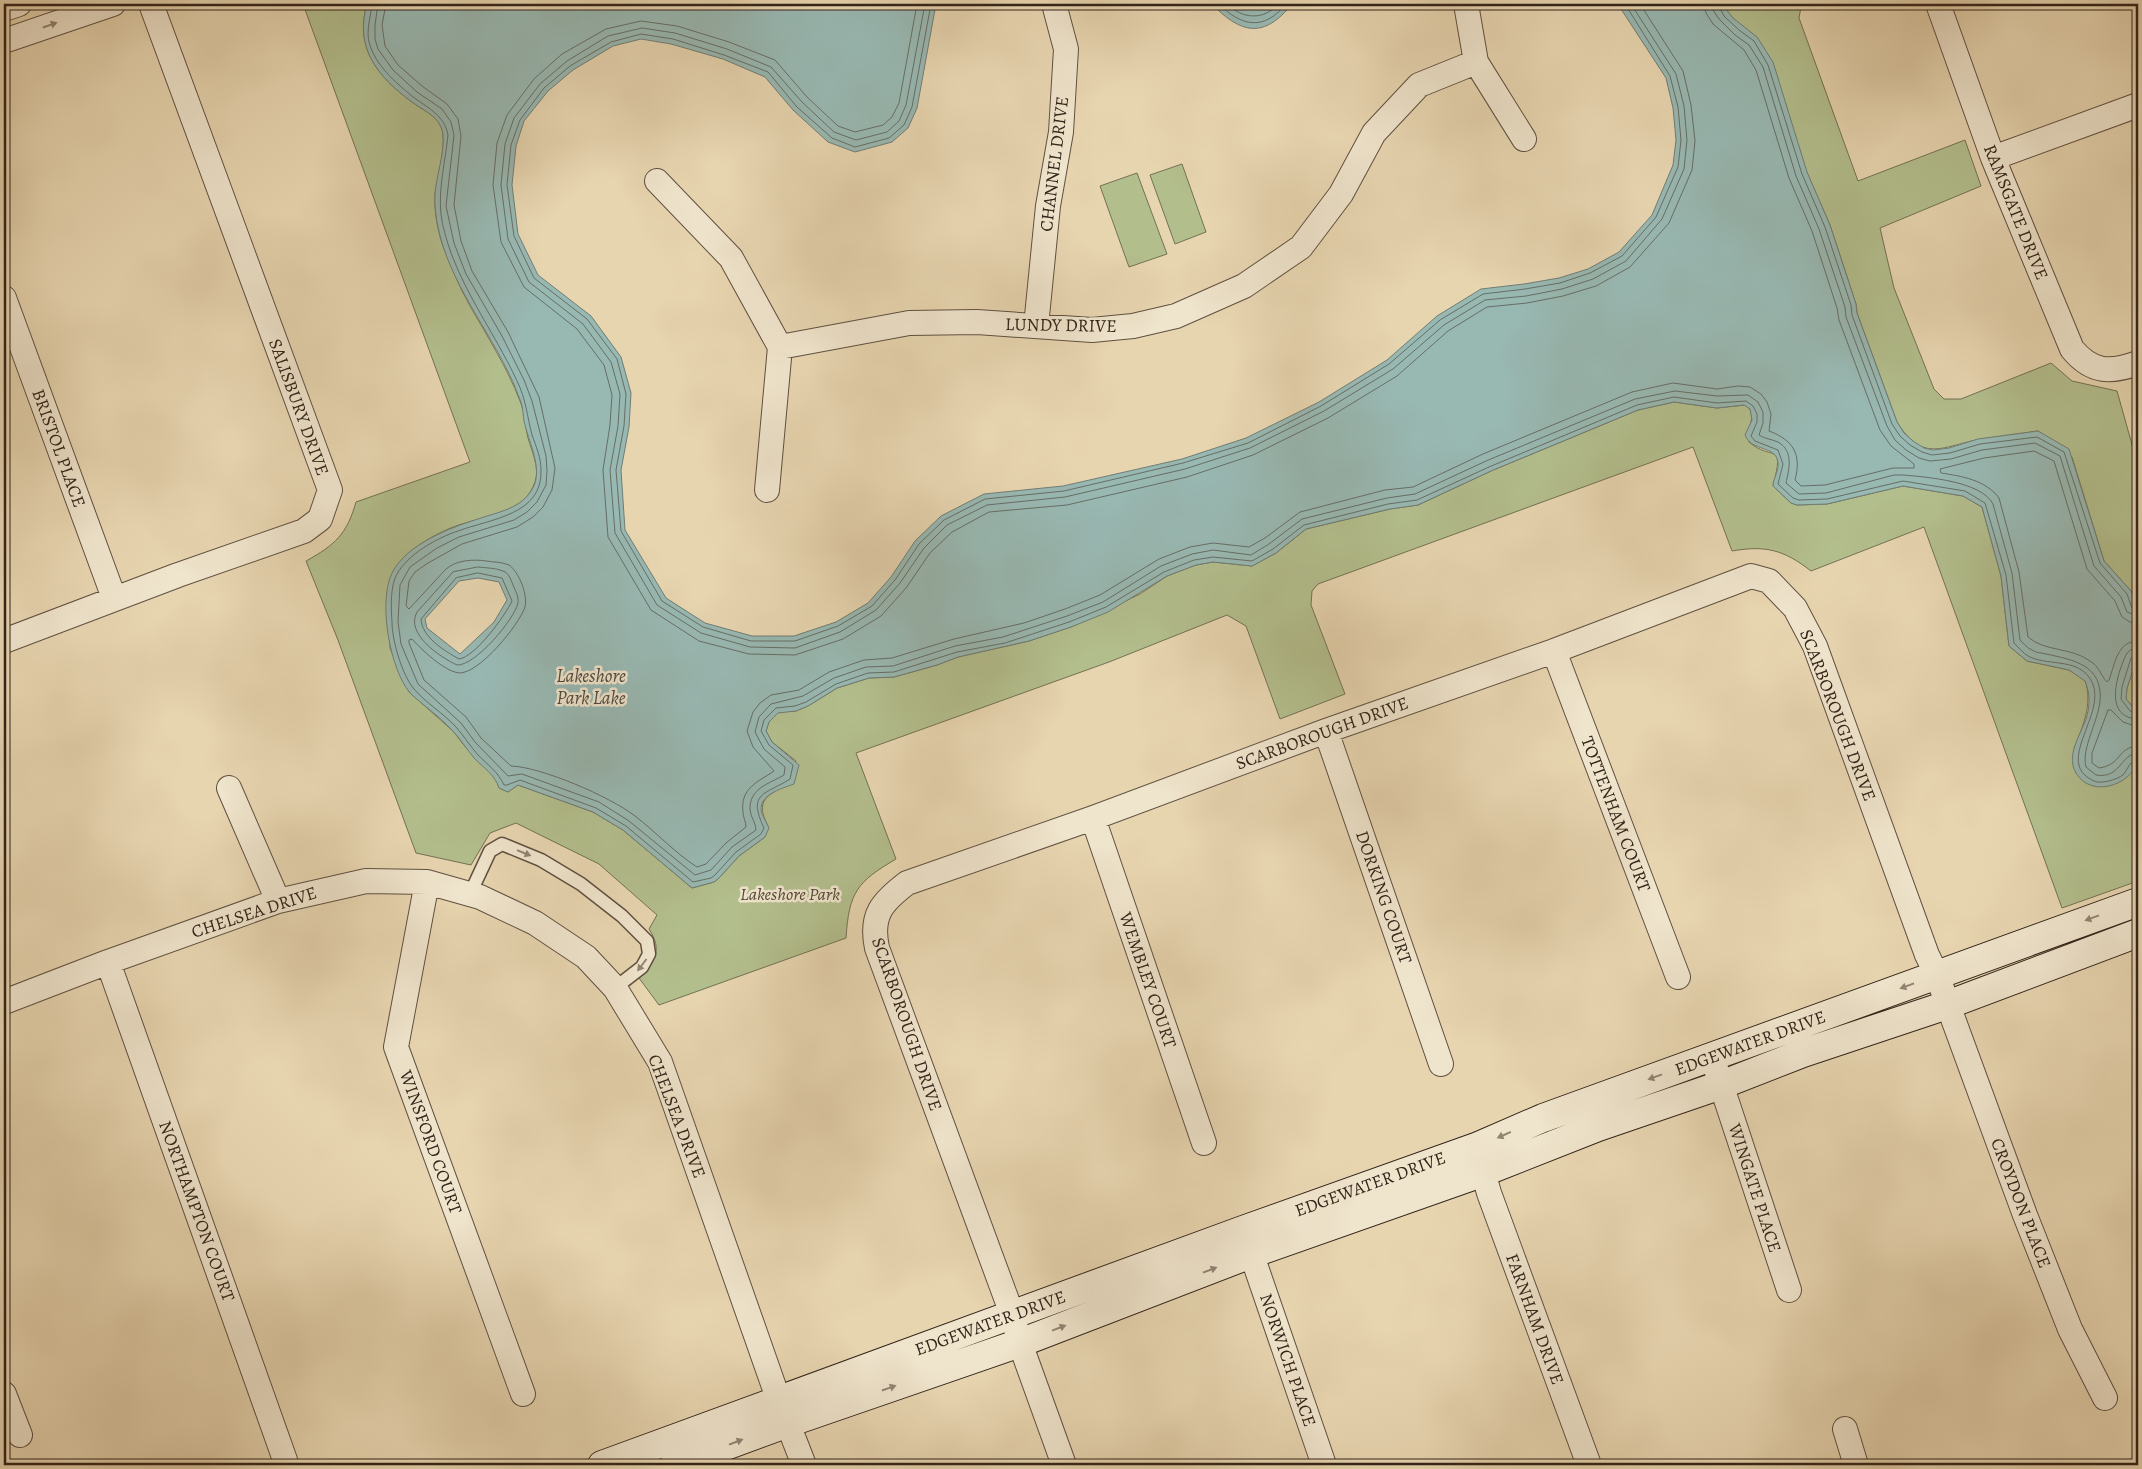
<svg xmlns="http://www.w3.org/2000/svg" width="2142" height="1469" font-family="Alegreya,serif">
  <rect width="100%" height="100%" fill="#e7d5b0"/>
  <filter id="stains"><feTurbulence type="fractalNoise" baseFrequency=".004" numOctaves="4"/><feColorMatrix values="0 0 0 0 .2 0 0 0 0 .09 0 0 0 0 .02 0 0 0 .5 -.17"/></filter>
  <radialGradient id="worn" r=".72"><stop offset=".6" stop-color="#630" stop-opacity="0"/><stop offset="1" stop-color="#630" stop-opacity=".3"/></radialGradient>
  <path fill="#b3be8d" stroke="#737154" d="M 303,4 L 367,4 C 354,48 378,77 412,102 C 421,109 436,115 441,126 C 448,143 437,176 435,194 C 434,212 438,233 444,249 C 452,267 459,287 469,304 C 487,336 507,367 520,401 C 525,413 525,426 528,438 C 532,452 540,468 535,482 C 524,515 483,516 456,526 C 429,536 398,555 389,583 L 390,648 L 409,692 L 453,731 L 467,749 L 496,778 L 499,788 L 508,792 L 518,785 L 593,812 L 623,830 L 692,888 L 714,882 L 719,878 L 739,856 L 765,837 L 768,826 C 761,812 758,801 774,792 L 796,761 L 772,742 L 766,731 L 769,722 L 778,712 L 796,711 L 808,706 L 837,688 L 869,678 L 894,677 L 937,665 L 958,657 L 1029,641 L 1071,627 L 1140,594 L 1167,576 L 1196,565 L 1213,562 L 1252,566 L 1276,553 L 1306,529 L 1390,509 L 1418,505 L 1491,471 L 1638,410 L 1674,402 L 1717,408 L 1745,405 L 1750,409 C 1755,423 1746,427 1749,442 C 1772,462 1785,440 1773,486 L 1791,503 L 1797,505 L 1827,504 L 1903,486 L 1963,496 L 1982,507 L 2001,576 L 2009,646 L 2027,661 L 2069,670 L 2085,680 C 2093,705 2083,725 2074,749 L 2126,778 L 2138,762 L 2138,881 L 2062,908 L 1924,527 L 1811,571 C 1784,550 1766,545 1732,551 L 1693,447 L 1318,584 L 1312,591 L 1311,605 L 1345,694 L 1280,719 L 1246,626 L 1227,615 L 1109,662 L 856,753 L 896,859 C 857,882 849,892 846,938 L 659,1005 L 639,978 C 655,960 663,951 649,929 L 657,915 L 599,864 L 516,823 L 490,833 L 471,865 L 416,853 L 338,640 L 306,561 C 335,545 347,534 356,502 L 470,462 Z
    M 1722,4 L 1803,4 L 1801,7 L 1799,18 L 1858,181 L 1965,140 L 1981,186 L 1880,228 L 1894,288 L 1934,389 L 1944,399 L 1961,399 L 2051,363 L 2072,381 L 2117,391 L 2138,466 L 2138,610 L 2131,591 L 2104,561 L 2072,457 L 2038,431 C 2019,434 2000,436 1981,439 C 1943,446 1923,464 1897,422 L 1857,313 L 1856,304 L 1830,225 L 1742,27 L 1727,12 Z
    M 1182,164 L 1206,232 L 1175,244 L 1150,175 Z
    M 1137,173 L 1167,254 L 1129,267 L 1100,186 Z
    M 2138,655 L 2138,709 L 2133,707 L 2126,699 L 2127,688 Z"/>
  <path fill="#98b8b2" stroke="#707d75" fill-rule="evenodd" d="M 367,4 L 936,4 L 917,108 L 908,128 L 892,142 L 855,152 L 828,142 L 793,110 L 765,77 L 723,59 L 671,44 L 641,39 L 613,46 L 573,70 L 548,91 L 524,121 L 516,146 L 512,185 L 518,234 L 538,275 L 591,316 L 621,357 L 631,393 L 629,427 L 621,470 L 625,530 L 666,598 L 705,623 L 752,636 L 794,636 L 836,622 L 868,603 L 891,577 L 915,541 L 941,516 L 984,494 L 1063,486 L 1182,459 L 1246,438 L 1319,402 L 1387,360 L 1437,316 L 1481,289 L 1524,284 L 1559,278 L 1588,269 L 1619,252 L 1652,215 L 1673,165 L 1676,140 L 1673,108 L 1666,78 L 1621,9 L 1619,4 L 1722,4 L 1733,18 L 1757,37 L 1773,62 L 1807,172 L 1830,225 L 1856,304 L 1857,313 L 1897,422 L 1904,433 L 1913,441 L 1924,448 L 1933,450 L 1949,448 L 1978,439 L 2038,431 L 2069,449 L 2104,561 L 2131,591 L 2138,610 L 2138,655 L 2127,688 L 2126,699 L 2133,707 L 2138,709 C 2138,720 2141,755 2138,763 C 2128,786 2091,798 2076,773 C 2064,753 2085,730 2088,711 C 2090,700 2089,691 2085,681 L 2069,670 L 2027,661 L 2009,646 L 2001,576 L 1982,507 L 1963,496 L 1903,486 L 1827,504 L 1797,505 L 1791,503 L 1773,486 C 1773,478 1779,472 1778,463 C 1777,445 1751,452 1745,435 L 1752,420 L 1750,409 L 1744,405 L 1717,408 L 1674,402 L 1638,410 L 1491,471 L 1418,505 L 1390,509 L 1306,529 L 1276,553 L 1252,566 L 1213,562 L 1196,565 L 1167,576 L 1108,612 L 1071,627 L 1029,641 L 958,657 L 937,665 L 894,677 L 869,678 L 837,688 L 808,706 L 796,711 L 778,713 L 769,722 L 766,731 L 772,742 L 799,765 L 794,784 C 781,789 756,795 762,814 C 764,819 767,823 769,828 L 765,837 L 739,856 L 719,878 L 714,882 L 692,888 L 623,830 L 593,812 L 518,785 L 508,792 L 499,788 C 495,775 485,769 475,759 C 467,750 460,738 451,729 C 439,716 424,706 411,694 C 397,679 389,646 387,626 C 385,611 385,587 392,573 C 406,544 452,527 481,518 C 502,511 526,507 535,483 C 541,464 528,440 524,421 C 523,415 523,408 521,402 C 502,347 461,302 443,246 C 438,230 434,211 435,194 C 436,176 448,143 441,127 C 436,115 421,109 412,102 C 378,77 354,48 367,4 ZM 478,578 L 499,582 L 507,600 L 494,622 L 460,654 L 427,628 L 425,619 L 459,581 Z
    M 1212,4 L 1292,4 C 1264,39 1241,34 1212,4 Z"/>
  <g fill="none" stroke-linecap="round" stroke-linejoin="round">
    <path stroke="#666e66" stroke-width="1" d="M 372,4 C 371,16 366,30 369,42 C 375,65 395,82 412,96 C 427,108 444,114 448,135 C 445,165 436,196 443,226 C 456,283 493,329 517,381 C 526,399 527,416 532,435 C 536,446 541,458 541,470 C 543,515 490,519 458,531 C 437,538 408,554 397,574 C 390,586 391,608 392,622 C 392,640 402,675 414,689 C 426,703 443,713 456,727 C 464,736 470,746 478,755 C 488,765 498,772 504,785 L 507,785 L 520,780 L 596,808 L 626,826 L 693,882 L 711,878 L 715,875 L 736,852 L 761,834 L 764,828 C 747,792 765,795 790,779 L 793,765 L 769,745 L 761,731 L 764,720 L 776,708 L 795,706 L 806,702 L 836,684 L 868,673 L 894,672 L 957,652 L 1005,643 L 1069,622 L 1106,607 L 1164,572 L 1194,560 L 1213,557 L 1252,561 L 1273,549 L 1304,525 L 1388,504 L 1417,500 L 1489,467 L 1637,405 L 1674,397 L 1717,403 L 1746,401 L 1753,406 L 1757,414 L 1757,422 L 1751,436 L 1755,441 L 1778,450 L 1783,464 L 1778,484 L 1793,498 L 1799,500 L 1827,499 L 1903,481 L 1965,491 L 1985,503 L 2006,575 L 2014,643 C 2018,647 2023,653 2028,656 C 2046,666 2075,658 2089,677 C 2112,707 2058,756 2087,777 C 2092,780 2096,783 2101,782 C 2108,782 2117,779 2123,775 C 2128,769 2130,760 2138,759
      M 378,4 L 375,25 L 375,39 L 378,49 L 393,70 L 417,92 L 442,109 L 451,122 L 454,135 L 446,206 L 454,243 L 466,274 L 502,336 L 524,380 L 532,401 L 546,456 L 547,471 L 546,485 L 537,502 L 527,512 L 514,520 L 459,537 L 437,548 L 410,567 L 400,585 L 398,622 L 401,644 L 418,684 L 461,723 L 475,742 L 508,776 L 522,774 L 599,802 L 629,821 L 695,875 L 711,870 L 732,847 L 756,830 C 756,823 751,818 750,810 C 749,788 769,784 784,775 L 785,767 L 764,749 L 755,732 L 759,717 L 771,704 L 803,696 L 834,678 L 866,667 L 893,666 L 955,646 L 1003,637 L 1067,616 L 1103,602 L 1161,566 L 1192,554 L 1213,550 L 1251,555 L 1269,544 L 1302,519 L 1387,498 L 1415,494 L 1486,461 L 1635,399 L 1675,391 L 1717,396 L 1748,395 L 1758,402 L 1763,412 L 1763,423 L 1759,435 C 1765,439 1771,439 1778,442 C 1794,451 1789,469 1786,483 L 1799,494 L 1826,493 L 1894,475 L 1903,475 C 1926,477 1981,481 1993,504 L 2012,573 L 2020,640 C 2023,643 2027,648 2032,650 C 2036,653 2042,653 2046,654 C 2074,660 2103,665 2100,701 C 2098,722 2081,749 2086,767 L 2096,775 C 2121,779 2120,754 2138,753
      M 386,4 L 382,25 L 385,46 L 398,65 L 422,86 L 447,104 L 458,119 L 461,136 L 454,205 L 461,241 L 472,271 L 508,332 L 539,397 L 555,468 L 552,490 L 543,507 L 533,517 L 517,527 L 462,544 L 428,563 L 415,572 L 409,581 L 406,606 L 409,609 L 446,569 C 456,560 474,559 486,561 C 493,562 502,562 509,565 C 519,572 528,595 525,607 C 519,625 479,674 459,673 C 444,671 422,650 412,639 L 409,640 L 409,643 L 424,680 L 466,717 L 481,738 L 511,766 C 541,767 609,796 635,816 C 656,832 675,853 697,867 L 706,864 L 726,843 L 746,827 C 746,822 743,817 743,812 C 740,788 758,782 774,771 L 753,747 L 747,731 L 753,712 L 760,703 L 771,695 L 799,690 L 829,672 L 864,660 L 892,658 L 954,639 L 1024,623 L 1065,609 L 1100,595 L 1159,559 L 1190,547 L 1213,543 L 1249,547 L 1265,538 L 1300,512 L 1385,490 L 1413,487 L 1483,454 L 1632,392 L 1673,383 L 1717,389 L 1738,386 L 1750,387 L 1761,394 L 1767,402 L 1771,414 L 1769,431 C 1793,440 1802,454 1795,480 L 1801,486 L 1825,485 L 1893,468 L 1914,468 L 1914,464 L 1891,446 L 1880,430 L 1839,320 L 1837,308 L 1812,231 L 1789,178 L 1756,70 L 1744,50 L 1713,24 L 1706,13 L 1704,4
      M 917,4 L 899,103 L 892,117 L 883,125 L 855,132 L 838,126 L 807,97 L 775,60 L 729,42 L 677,26 L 641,21 L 606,29 L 562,54 L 534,79 L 507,115 L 497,143 L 493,185 L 501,242 L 524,287 L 577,329 L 604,365 L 612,395 L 610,425 L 603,470 L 608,537 L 651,610 L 699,641 L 749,654 L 795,655 L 843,639 L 881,616 L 906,588 L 930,553 L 952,532 L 989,512 L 1067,505 L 1187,477 L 1253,455 L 1328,418 L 1397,376 L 1448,331 L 1487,307 L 1527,303 L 1563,296 L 1596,286 L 1630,267 L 1669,223 L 1692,170 L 1695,141 L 1691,105 L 1683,71 L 1640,4
      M 925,4 L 906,105 L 899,121 L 887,132 L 856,140 L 834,132 L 802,102 L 771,67 L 727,49 L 675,33 L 642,28 L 608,36 L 567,61 L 540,84 L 514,118 L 505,144 L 501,185 L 508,239 L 529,282 L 583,324 L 611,362 L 620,394 L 618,426 L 610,470 L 615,533 L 657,605 L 701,633 L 750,647 L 795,648 L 840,632 L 876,610 L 900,583 L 924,548 L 947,525 L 987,505 L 1065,497 L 1185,469 L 1250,448 L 1324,411 L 1393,369 L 1444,325 L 1485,300 L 1526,296 L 1562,289 L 1593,279 L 1626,261 L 1662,219 L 1684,169 L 1687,140 L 1684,106 L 1676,74 L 1631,4
      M 931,4 L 912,107 L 904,125 L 889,138 L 855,147 L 832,138 L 797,107 L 768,72 L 724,55 L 673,39 L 641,34 L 611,42 L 570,66 L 544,88 L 520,120 L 511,145 L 507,185 L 514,236 L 534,278 L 587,319 L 617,359 L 626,394 L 624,426 L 616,470 L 621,531 L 662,601 L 703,627 L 751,641 L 795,641 L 838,626 L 872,606 L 895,580 L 919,544 L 944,520 L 985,499 L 1064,491 L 1183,463 L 1248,443 L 1321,406 L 1389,364 L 1440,320 L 1483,294 L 1525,289 L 1560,283 L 1590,273 L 1622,256 L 1656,217 L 1678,167 L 1681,140 L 1678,107 L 1670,76 L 1625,4
      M 1219,4 C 1242,27 1264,31 1286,4
      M 1227,4 C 1242,19 1264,21 1278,4
      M 1712,4 L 1713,10 L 1719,19 L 1735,35 L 1749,45 L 1763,67 L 1796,176 L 1819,229 L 1845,307 L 1846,317 L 1887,426 L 1895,440 L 1906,450 L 1919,458 L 1930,461 L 1951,459 L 1982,450 L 2035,443 L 2060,456 L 2094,566 L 2121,597 L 2127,612 L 2138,616
      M 1718,4 L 1724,16 L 1739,30 L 1754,41 L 1768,65 L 1802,174 L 1825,227 L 1851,305 L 1852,315 L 1892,424 L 1900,436 L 1910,445 L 1922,452 L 1932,455 L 1950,453 L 1980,444 L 2037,437 L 2064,452 L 2100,563 L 2127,594 L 2132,608 L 2138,610
      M 478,567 C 486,568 498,568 505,572 C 509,574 511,580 513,585 C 515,590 519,597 518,603 C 514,620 475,666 457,665 C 440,657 405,634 417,612 L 453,572 Z
      M 478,573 L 502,578 L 512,601 C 505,616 475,657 459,659 C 443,650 422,637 421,619 L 456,578 Z
      M 2138,624 L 2130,622 L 2122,617 L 2115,601 L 2087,569 L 2054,461 L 2034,451 L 1984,458 L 1940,469 L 1941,473 C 1961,476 1986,480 1999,498 L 2019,572 L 2028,637 C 2045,652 2071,647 2090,661 C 2099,666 2101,676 2107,682 L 2109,680 C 2115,664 2117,641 2138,641
      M 2138,648 C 2134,648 2131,649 2128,652 C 2124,657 2122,665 2120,670 C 2114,689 2109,718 2138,719
      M 2138,654 L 2131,658 L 2122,687 L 2121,699 L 2130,711 L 2138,713
      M 2138,727 L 2123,722 L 2111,710 L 2108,710 L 2092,753 L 2092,763 L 2099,768 C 2122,765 2117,747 2138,746"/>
    <g stroke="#605040" stroke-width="15">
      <path id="lane" d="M 470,894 L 490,851 L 502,844 L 541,860 L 581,884 L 622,916 L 647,941 L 649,954 L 642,967 L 615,988"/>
    </g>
    <g stroke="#605040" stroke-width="26">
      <path id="street" d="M 1466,4 L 1476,62 L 1524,139
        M 1938,4 L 1993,158 L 2072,349 C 2092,373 2110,373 2138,363
        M 4,9 L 19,4
        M 4,41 L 113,4
        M 1993,158 L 2138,105
        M 657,181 L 731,258 L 780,347 L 767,490
        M 4,298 L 114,598
        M 1036,326 L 1048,206 L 1061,132 L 1066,49 L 1054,4
        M 780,347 L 909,323 L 977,322 L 1092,330 L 1133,326 L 1176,316 L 1244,286 L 1301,247 L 1341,194 L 1374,133 L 1419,85 L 1476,62
        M 4,641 L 178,575 L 304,531 L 320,519 L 330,490 L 151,4
        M 1554,651 L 1678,977
        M 1326,731 L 1441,1064
        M 229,788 L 278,901
        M 1093,818 L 1204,1143
        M 427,882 L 396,1047 L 523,1394
        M 108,962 L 285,1460
        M 4,1002 L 108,962 L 278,901 L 366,881 L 427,882 L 480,897 L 535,923 L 586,957 L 615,988 L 660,1062 L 779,1401 L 804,1465
        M 1715,1066 L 1789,1290
        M 1478,1154 L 1489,1193 L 1589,1465
        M 1246,1238 L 1324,1465
        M 4,1394 L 20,1435
        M 1845,1429 L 1856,1465
        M 1064,1465 L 1020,1343 L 1012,1314 L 877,948 C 870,915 882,902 907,883 L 1093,818 L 1326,731 L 1554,651 L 1751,576 L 1769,581 L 1795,608 L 1815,646 L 1927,955 L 1937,975 L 2025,1215 L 2070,1329 L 2105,1398"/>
    </g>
    <g stroke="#33241a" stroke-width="30">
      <path id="secondary" d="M 602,1465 L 1243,1230 L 1476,1147 L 1543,1118 L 2138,902
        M 674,1465 L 788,1423 L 1020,1343 L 1251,1254 L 1484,1172 L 1598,1127 L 1721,1085 L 1803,1053 L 1947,1005 L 2138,933"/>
    </g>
    <use href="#lane" stroke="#efe4cc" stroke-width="12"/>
    <use href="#street" stroke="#efe4cc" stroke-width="24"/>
    <use href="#secondary" stroke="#efe4cc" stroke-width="28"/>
  </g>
  <defs><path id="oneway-solid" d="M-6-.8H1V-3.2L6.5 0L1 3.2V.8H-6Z" transform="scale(1.25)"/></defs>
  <g fill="#918473">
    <use href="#oneway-solid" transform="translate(50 25) rotate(-19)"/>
    <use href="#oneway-solid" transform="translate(524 853) rotate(22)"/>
    <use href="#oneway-solid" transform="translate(2092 918) rotate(160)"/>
    <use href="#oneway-solid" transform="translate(642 965) rotate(127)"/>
    <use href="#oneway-solid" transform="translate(1907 986) rotate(160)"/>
    <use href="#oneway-solid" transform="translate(1655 1077) rotate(160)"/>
    <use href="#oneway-solid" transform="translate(1504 1135) rotate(156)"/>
    <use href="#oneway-solid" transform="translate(1210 1270) rotate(-21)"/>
    <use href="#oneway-solid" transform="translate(1059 1328) rotate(-21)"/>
    <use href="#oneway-solid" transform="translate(889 1388) rotate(-19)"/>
    <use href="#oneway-solid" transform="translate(736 1442) rotate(-21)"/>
  </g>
  <g text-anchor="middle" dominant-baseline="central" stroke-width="5" stroke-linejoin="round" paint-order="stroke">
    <g font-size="18" fill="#33241a" stroke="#efe4cc">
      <text transform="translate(1054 164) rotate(-83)">CHANNEL DRIVE</text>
      <text transform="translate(2016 212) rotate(68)">RAMSGATE DRIVE</text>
      <text transform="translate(1061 325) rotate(1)">LUNDY DRIVE</text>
      <text transform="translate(299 407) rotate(70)">SALISBURY DRIVE</text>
      <text transform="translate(59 448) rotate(70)">BRISTOL PLACE</text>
      <text transform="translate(1838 715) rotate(69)">SCARBOROUGH DRIVE</text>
      <text transform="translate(1322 733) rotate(-20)">SCARBOROUGH DRIVE</text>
      <text transform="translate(1616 814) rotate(69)">TOTTENHAM COURT</text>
      <text transform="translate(1384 897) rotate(71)">DORKING COURT</text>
      <text transform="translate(254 912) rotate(-18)">CHELSEA DRIVE</text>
      <text transform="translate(1148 980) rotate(71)">WEMBLEY COURT</text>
      <text transform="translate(907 1024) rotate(71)">SCARBOROUGH DRIVE</text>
      <text transform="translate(1750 1043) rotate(-20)">EDGEWATER DRIVE</text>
      <text transform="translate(677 1116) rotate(69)">CHELSEA DRIVE</text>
      <text transform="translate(431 1142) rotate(70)">WINSFORD COURT</text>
      <text transform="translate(1370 1184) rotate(-20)">EDGEWATER DRIVE</text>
      <text transform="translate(1755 1188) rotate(72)">WINGATE PLACE</text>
      <text transform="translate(2021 1203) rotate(69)">CROYDON PLACE</text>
      <text transform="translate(197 1211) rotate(70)">NORTHAMPTON COURT</text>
      <text transform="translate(1535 1319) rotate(70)">FARNHAM DRIVE</text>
      <text transform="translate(990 1323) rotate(-20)">EDGEWATER DRIVE</text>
      <text transform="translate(1288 1360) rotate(71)">NORWICH PLACE</text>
    </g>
    <g font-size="18" font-style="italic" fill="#534a37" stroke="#efe4cc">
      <text x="790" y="894">Lakeshore Park</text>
    </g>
    <g font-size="19" font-style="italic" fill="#4c4940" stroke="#efe4cc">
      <text x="591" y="676">Lakeshore<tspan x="591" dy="22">Park Lake</tspan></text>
    </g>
  </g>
  <rect width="2142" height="1469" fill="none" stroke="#e7d5b0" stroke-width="20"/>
  <rect x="5" y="5" width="2132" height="1459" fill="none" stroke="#33241a" stroke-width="2.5"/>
  <rect x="10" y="10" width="2122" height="1449" fill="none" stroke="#33241a"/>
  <rect width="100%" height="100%" filter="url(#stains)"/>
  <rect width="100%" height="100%" fill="url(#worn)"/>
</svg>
